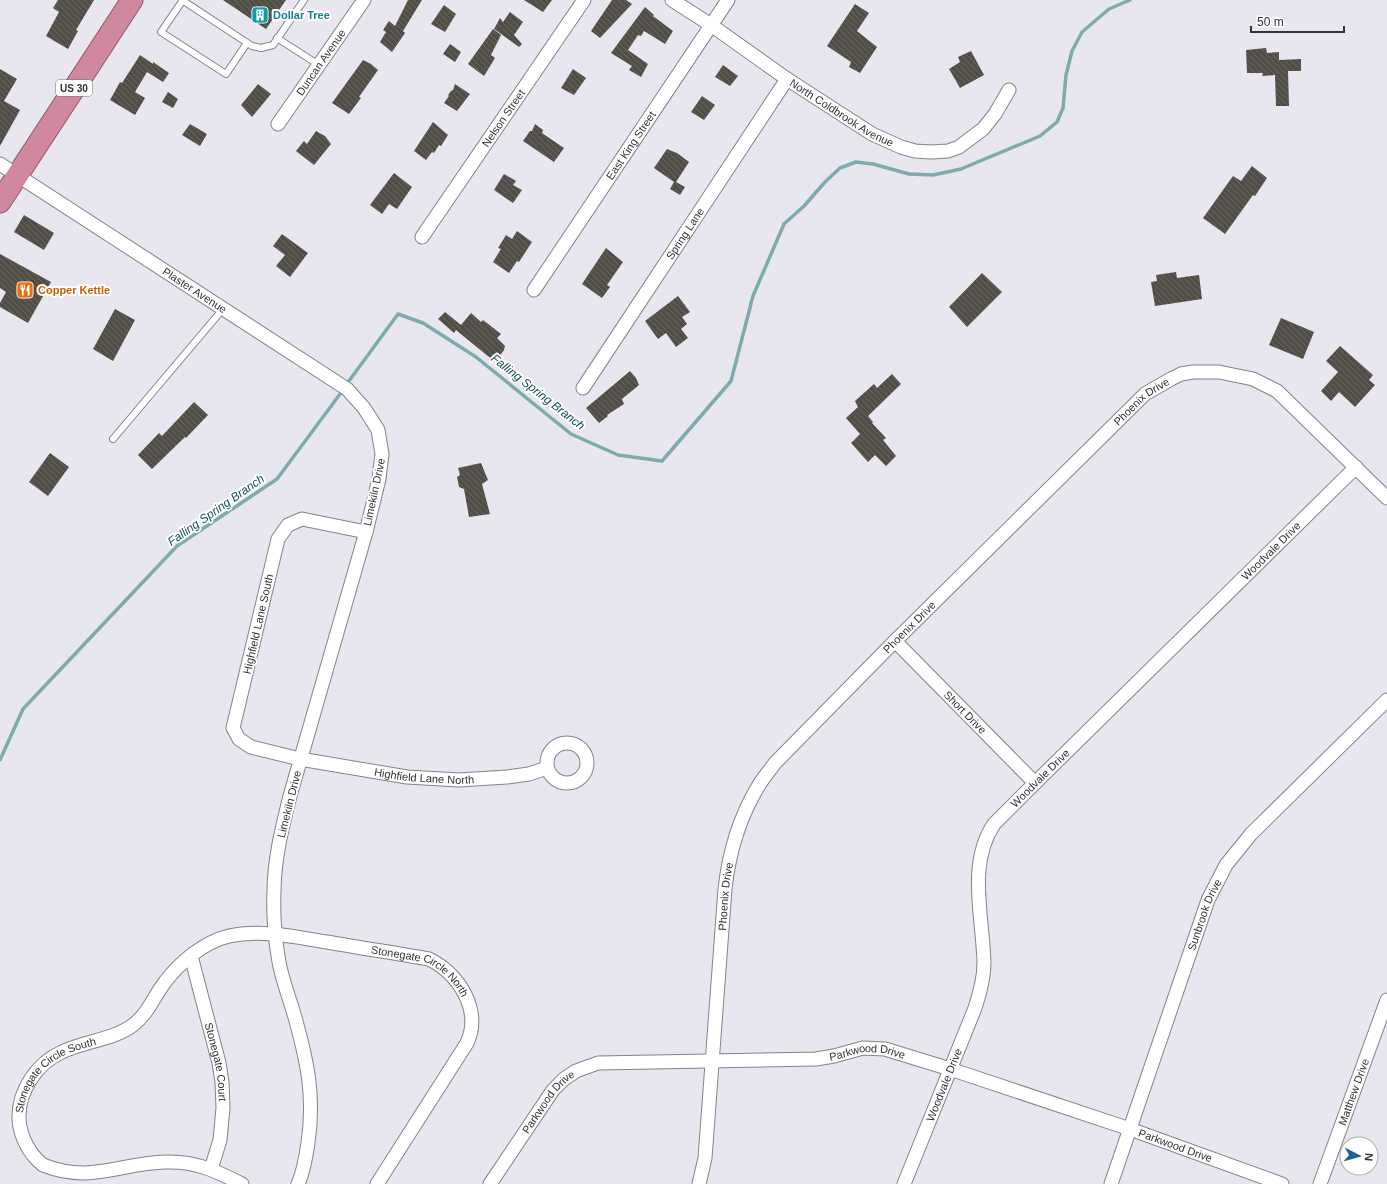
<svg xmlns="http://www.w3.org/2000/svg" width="1387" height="1184" font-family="Helvetica,sans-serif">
  <defs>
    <pattern id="building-back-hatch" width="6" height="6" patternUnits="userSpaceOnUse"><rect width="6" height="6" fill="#514d47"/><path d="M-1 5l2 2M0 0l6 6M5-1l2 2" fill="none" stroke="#686460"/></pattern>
  </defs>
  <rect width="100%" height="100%" fill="#e8e7ef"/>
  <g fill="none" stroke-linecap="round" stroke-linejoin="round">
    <path stroke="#7eabae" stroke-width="3.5" d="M 346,385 L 398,314 L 423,323 L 476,357 L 571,434 L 618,455 L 662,461 L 731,381 L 753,296 L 784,224 L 804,206 L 825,182 L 840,168 L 856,162 L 873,164 L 909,174 L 933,175 L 961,169 L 1040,136 L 1057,122 L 1063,108 L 1066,75 L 1072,51 L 1082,32 L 1109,9 L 1130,0
      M 0,760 L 23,709 L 177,546 L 277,479 L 343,390"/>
  </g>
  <path fill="url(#building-back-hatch)" d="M 58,0 L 94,0 L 76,30 L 78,31 L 68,49 L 46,36 L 59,12 L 53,8 Z
    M 223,0 L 286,0 L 266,29 Z
    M 408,0 L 422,0 L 403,31 L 405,33 L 392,52 L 380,42 L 386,32 L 383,30 L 389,21 L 395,26 Z
    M 524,0 L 552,0 L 543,12 Z
    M 612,0 L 626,0 L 632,4 L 600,38 L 591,31 Z
    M 855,4 L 869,13 L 857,31 L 877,47 L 860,73 L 849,67 L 851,62 L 827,46 Z
    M 444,5 L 456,14 L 445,32 L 431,24 Z
    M 645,7 L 654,15 L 653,16 L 673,31 L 665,44 L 644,31 L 641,36 L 638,35 L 628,50 L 648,64 L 641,77 L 629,70 L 632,66 L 611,53 Z
    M 510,12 L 523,22 L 514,35 L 522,44 L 519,47 L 494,29 L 500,18 L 503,22 Z
    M 493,29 L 501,35 L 491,55 L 495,58 L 484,76 L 468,64 Z
    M 450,44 L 461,52 L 455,62 L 443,54 Z
    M 1266,48 L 1267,53 L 1279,52 L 1279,60 L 1301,59 L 1301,71 L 1288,71 L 1289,106 L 1276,106 L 1275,75 L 1262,76 L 1263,73 L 1247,73 L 1246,50 Z
    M 971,51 L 984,75 L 960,88 L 949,69 L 960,62 L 958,57 Z
    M 140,55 L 153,64 L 153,62 L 169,73 L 163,82 L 147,72 L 135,92 L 145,98 L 135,115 L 110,100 L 120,82 L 122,83 Z
    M 363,60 L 371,64 L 378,70 L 359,97 L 361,98 L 349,114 L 332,103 Z
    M 723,65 L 738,76 L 730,86 L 715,77 Z
    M 0,69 L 17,79 L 4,101 L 20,110 L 0,146 Z
    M 573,69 L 586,78 L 574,95 L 561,88 Z
    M 258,84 L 271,94 L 252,117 L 241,105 Z
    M 455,84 L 470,94 L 457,111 L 444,103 L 449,96 L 448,95 L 451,91 L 453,90 Z
    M 168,92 L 178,99 L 173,108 L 162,102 Z
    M 702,96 L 715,105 L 704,120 L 691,112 Z
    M 433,122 L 448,135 L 441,146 L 439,145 L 434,153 L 432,152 L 426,160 L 414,151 Z
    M 190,124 L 207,134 L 200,146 L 182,135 Z
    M 535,124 L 543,130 L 542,133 L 564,148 L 554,162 L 523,141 L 530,131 L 532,131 Z
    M 316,131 L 325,136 L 331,144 L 314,165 L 296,151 L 304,141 L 307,144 Z
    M 667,149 L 677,153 L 689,162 L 676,182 L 685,187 L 680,195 L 670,189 L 674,182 L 654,168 Z
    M 1252,166 L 1267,178 L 1255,196 L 1253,195 L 1225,234 L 1203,218 L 1233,176 L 1241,181 Z
    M 394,173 L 412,187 L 397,209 L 389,204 L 382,214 L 370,205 Z
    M 504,174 L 516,181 L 513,185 L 522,190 L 513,203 L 494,190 Z
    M 24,215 L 54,233 L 44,250 L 14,232 Z
    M 517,231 L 532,242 L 519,262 L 517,261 L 509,273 L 493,262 L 501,249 L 498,248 L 506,235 L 512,239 Z
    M 282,234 L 308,253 L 290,277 L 276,266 L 285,255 L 273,246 Z
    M 606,248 L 623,262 L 607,285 L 610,287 L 602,298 L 582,284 Z
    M 0,254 L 51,282 L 28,323 L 0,307 L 0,303 L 6,292 L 0,288 Z
    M 1176,272 L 1177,278 L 1199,275 L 1202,299 L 1155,306 L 1151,282 L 1157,281 L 1156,275 Z
    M 982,273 L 1002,292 L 967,327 L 949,307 Z
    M 678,296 L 690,312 L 682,317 L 687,324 L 681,329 L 688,338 L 676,347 L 666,333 L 658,339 L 645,321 Z
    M 115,309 L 135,320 L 113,361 L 93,349 Z
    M 445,312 L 461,325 L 471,313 L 481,322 L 483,320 L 501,334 L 497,338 L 505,346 L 504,350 L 495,362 L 456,330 L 454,333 L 438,319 Z
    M 1281,318 L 1314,332 L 1303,359 L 1269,345 Z
    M 1340,346 L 1373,375 L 1369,380 L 1375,385 L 1355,407 L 1339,392 L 1331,401 L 1321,391 L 1338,372 L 1326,361 Z
    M 630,371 L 636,378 L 639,385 L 622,399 L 624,404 L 607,415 L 608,416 L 599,423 L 586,408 Z
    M 892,374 L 901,384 L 868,416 L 873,422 L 872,423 L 886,438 L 883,440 L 896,456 L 886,466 L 875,455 L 868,462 L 851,443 L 860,434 L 846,418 L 858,407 L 855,401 L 874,384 L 877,388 Z
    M 194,402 L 208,415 L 186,438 L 185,437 L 152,469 L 138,455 L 159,433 L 162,436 Z
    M 50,453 L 69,467 L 48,496 L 29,482 Z
    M 481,463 L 488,480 L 482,484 L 490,514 L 469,517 L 464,489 L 459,487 L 457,477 L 460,475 L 458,468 Z"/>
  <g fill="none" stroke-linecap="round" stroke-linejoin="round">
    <g stroke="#838389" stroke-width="8">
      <path id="service" d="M 182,0 L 252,46 L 261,48 L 273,45 L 304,0
        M 183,0 L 161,32 L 226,74 L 247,43
        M 277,38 L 319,65
        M 113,439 L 223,309"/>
    </g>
    <g stroke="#838389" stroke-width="15">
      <g id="minor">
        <path id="s1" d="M 672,0 L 711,25 L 787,79 L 872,134 L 901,147 L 915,151 L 931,152 L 948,151 L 959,147 L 983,129 L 995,114 L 1009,90"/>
        <path id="s2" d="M 278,124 L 364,0"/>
        <path id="s3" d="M 0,164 L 347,389 L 364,408 L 378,430 L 382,454 L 379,479 L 366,532 L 290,796 C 282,828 274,860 274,892 C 273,915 275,939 279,962 C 282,979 289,997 294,1014 C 307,1060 315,1095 308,1143 C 306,1156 304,1171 298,1184"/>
        <path id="s4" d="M 422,237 L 584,0"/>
        <path id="s5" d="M 534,290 L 728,0"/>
        <path id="s6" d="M 583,388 L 787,79"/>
        <path id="s7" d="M 366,532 L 302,519 L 288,525 L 278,539 L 233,728 L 239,739 L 251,747 L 300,759 L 407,777 L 459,780 L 507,777 L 529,774 L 547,768"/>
        <path id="s8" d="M 895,641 L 1035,783"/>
        <circle cx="567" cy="763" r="20"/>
        <path id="s9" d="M 191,956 L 219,1063 L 222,1082 L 223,1108 L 220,1140 L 211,1169"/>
        <path id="s10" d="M 242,1184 C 216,1171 196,1161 166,1162 C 119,1163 91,1184 43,1165 C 29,1154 20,1136 19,1119 C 18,1091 37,1063 62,1052 C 85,1041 113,1040 133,1025 C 148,1014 154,996 165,982 C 180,962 204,942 229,936 C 261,929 295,937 327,942 C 361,948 395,953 429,959 C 459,974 482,1010 467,1043 L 377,1184"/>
        <path id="s11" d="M 490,1184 L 553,1090 L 564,1079 L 576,1071 L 598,1063 L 816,1059 L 834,1056 L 863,1048 L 885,1049 L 950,1069 L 1130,1129 L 1282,1184"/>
        <path id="s12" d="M 699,1184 L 705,1158 L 725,889 C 729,853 740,816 759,785 C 764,777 770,770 775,763 L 895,641 L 1145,394 L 1171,379 L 1181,374 L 1193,372 L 1219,372 L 1253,379 L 1277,391 L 1387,498"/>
        <path id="s13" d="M 904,1184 L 975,1008 C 980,993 984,978 984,963 C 983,917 967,864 994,824 L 1035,783 L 1356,467"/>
        <path id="s14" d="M 1111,1184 L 1208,900 L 1226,865 L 1251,834 L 1387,700"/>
        <path id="s15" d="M 1320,1184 L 1387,1000"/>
      </g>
    </g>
    <g stroke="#915769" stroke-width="23">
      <path id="trunk" d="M 0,202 L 132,0"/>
    </g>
    <use href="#service" stroke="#fff" stroke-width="6"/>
    <use href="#minor" stroke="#fff" stroke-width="13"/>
    <use href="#trunk" stroke="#d0889e" stroke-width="21"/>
  </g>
  <defs>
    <g id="building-square" transform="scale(0.9)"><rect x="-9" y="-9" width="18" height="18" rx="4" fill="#0f9aa8" stroke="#fff"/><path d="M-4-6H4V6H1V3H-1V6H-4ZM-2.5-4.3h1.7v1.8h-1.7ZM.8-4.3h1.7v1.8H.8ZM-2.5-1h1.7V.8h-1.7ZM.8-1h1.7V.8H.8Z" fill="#fff"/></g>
    <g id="restaurant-square" transform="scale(0.9)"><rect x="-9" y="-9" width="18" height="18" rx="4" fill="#e8710a" stroke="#fff"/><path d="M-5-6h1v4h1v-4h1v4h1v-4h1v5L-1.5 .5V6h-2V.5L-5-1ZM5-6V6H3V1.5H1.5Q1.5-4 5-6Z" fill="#fff"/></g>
  </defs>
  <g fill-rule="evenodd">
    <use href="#building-square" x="260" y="15"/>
    <use href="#restaurant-square" x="25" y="290"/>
  </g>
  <g text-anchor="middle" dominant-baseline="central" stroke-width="4" stroke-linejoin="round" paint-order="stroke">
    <rect fill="#fff" stroke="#707072" stroke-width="1" x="56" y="80" width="36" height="16" rx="3"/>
    <g font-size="10" font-weight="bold" fill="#323235">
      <text x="74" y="88">US 30</text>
    </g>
    <g font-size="11" font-weight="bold" fill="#0d838f" stroke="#fff" text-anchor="start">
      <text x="273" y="15">Dollar Tree</text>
    </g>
    <g font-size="11" fill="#323235" stroke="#fff">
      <text stroke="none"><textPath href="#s2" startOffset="75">Duncan Avenue</textPath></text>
      <text stroke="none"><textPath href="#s1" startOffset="204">North Coldbrook Avenue</textPath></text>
      <text stroke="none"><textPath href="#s4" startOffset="144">Nelson Street</textPath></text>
      <text stroke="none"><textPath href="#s5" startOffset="174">East King Street</textPath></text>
      <text stroke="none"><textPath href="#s6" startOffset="185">Spring Lane</textPath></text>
      <text stroke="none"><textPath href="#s3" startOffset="232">Plaster Avenue</textPath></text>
      <text stroke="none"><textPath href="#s12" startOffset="949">Phoenix Drive</textPath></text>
      <text transform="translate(374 492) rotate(-78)">Limekiln Drive</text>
      <text stroke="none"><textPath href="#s13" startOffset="767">Woodvale Drive</textPath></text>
      <text transform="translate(258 624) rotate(-77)">Highfield Lane South</text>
      <text stroke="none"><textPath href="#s12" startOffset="625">Phoenix Drive</textPath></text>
      <text stroke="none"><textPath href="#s8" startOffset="100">Short Drive</textPath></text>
      <text stroke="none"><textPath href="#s7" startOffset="495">Highfield Lane North</textPath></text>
      <text stroke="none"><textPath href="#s13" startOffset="443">Woodvale Drive</textPath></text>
      <text transform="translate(289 804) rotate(-76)">Limekiln Drive</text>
      <text stroke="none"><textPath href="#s12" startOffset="289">Phoenix Drive</textPath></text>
      <text stroke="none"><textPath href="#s14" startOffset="285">Sunbrook Drive</textPath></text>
      <text stroke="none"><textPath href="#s10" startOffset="752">Stonegate Circle North</textPath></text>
      <text stroke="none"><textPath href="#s11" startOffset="437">Parkwood Drive</textPath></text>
      <text stroke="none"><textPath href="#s9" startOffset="109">Stonegate Court</textPath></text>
      <text stroke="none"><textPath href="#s10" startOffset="321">Stonegate Circle South</textPath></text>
      <text stroke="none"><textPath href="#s13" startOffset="107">Woodvale Drive</textPath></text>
      <text stroke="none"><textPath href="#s15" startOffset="98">Matthew Drive</textPath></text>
      <text stroke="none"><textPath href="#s11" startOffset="101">Parkwood Drive</textPath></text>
      <text stroke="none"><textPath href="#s11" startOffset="761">Parkwood Drive</textPath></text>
    </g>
    <g font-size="11" font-weight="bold" fill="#c56008" stroke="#fff" text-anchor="start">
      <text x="38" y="290">Copper Kettle</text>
    </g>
    <g font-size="12" font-style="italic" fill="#195153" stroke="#fff">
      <text transform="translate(538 392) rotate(38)">Falling Spring Branch</text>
      <text transform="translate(216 510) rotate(-35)">Falling Spring Branch</text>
    </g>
  </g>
  <g transform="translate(1359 1156) rotate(96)"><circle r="19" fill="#ffffff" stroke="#adadae"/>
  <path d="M0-3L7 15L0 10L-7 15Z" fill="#206096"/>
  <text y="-6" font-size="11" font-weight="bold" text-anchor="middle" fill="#323235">N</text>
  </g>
  <path d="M1251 26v6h93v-6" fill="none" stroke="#323235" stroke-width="2"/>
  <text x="1257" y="26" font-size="12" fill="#323235" stroke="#ffffff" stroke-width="3" paint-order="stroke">50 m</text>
</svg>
